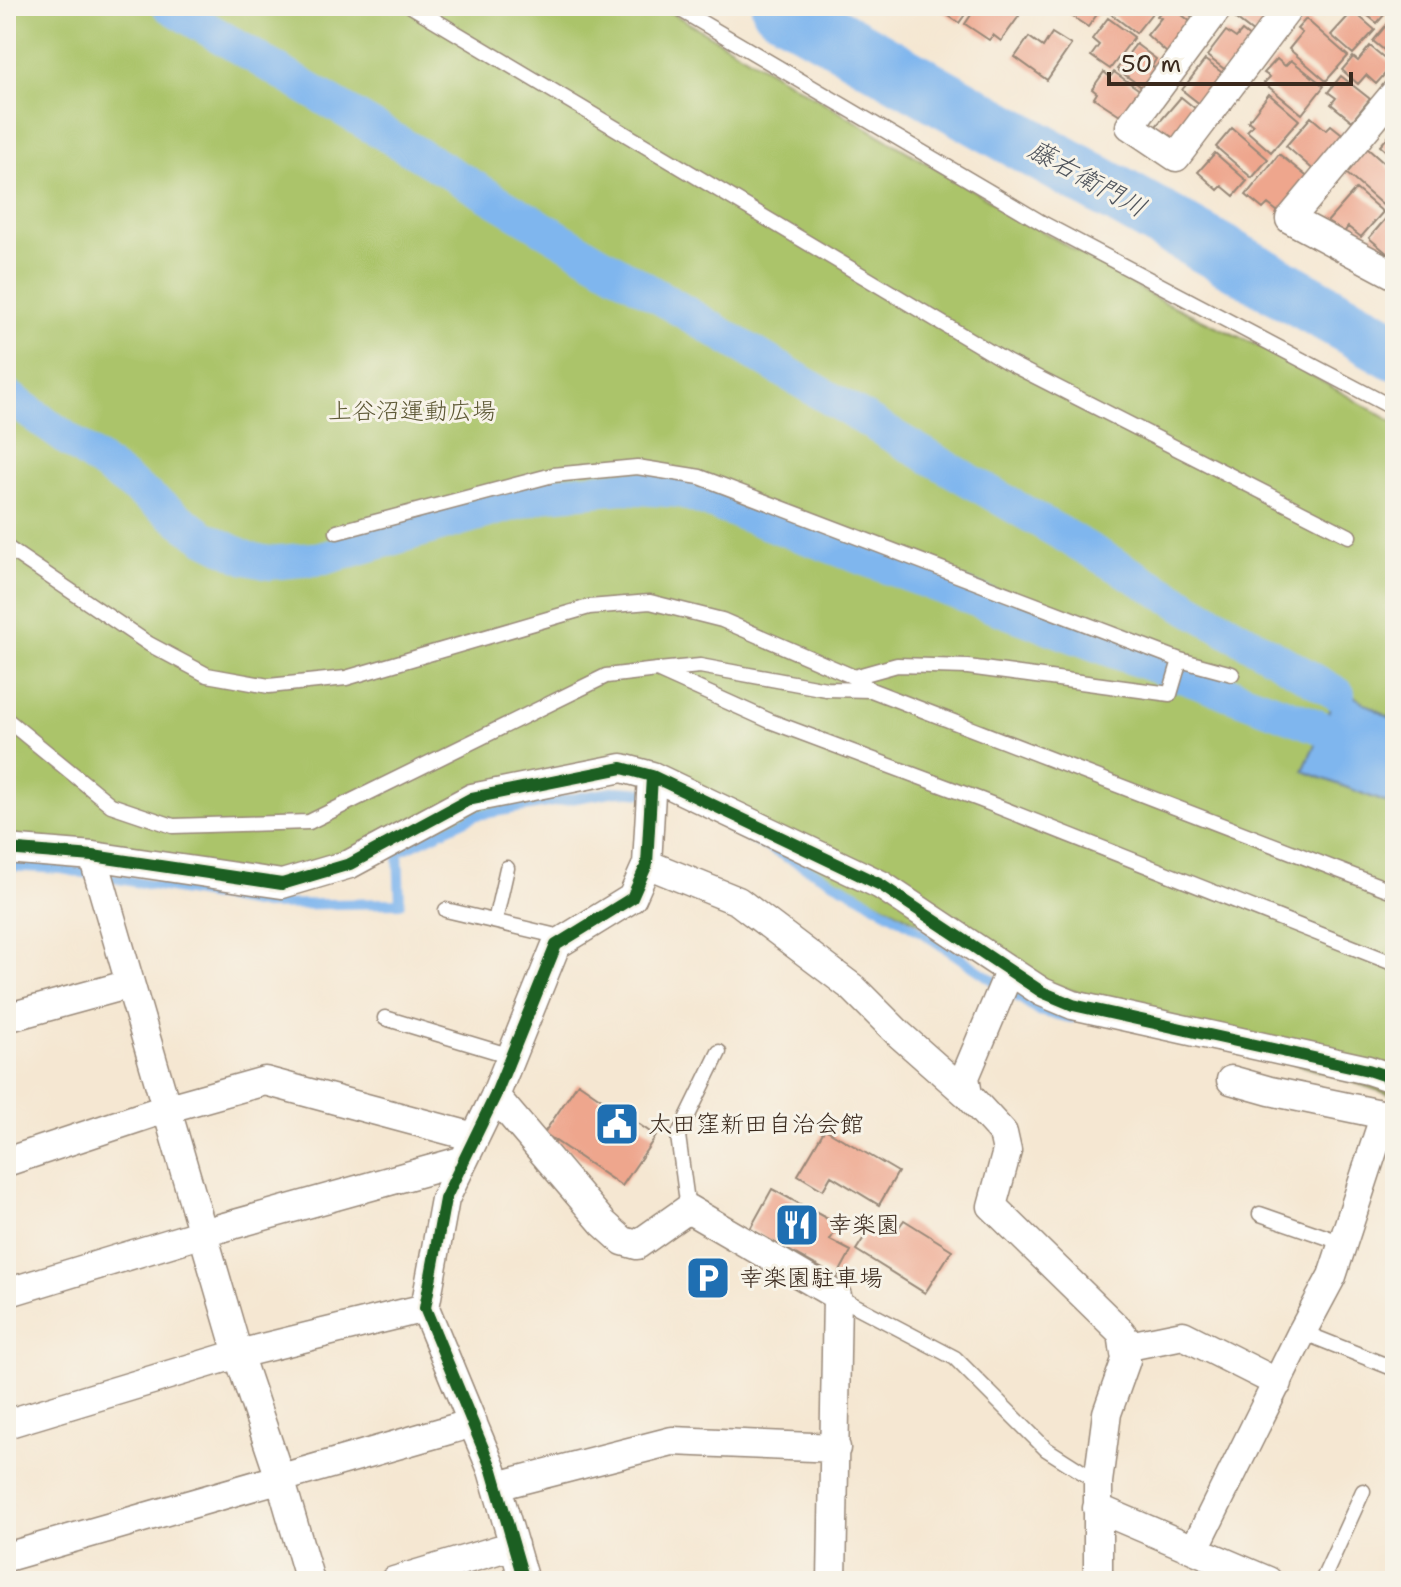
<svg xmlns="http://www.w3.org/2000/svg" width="1401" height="1587" font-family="'Shantell Sans','Klee One',sans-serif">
  <rect width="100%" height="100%" fill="#f7f3e8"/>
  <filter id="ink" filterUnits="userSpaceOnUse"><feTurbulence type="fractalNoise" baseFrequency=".0125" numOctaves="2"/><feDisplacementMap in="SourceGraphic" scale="16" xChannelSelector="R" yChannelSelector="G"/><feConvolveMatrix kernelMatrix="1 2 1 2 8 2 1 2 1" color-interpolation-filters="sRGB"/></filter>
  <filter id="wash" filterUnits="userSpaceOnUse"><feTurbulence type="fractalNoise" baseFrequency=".006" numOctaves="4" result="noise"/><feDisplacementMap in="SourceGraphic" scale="32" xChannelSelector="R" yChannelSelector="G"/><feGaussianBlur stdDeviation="1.8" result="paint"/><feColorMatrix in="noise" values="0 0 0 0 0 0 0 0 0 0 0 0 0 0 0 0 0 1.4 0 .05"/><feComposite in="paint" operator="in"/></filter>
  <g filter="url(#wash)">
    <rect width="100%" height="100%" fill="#f5e7d2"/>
    <path fill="#abc46a" stroke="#737744" stroke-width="2" d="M 6,6 L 660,6 L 1156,298 L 1265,349 L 1395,423 L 1395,1096 L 1010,970 L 622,769 L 282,884 L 6,849 Z"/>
    <path fill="#7fb6ee" stroke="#5d7086" stroke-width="2" d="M 1340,688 L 1395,721 L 1395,806 L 1303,771 Z"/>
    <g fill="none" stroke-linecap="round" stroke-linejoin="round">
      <path stroke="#7fb6ee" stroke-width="10" d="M 728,827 L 859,895 L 926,935 L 1039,1011 L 1072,1018
        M 6,866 L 62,869 L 265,905 L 400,903 L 398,852 L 477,815 L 617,791 L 647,793"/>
      <path stroke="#7fb6ee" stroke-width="34" d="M 169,6 L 905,443 L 1338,694
        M 6,395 L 204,537 L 246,558 L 269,563 L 325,558 L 548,494 L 624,487 L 681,491 L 1322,728"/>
      <path stroke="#7fb6ee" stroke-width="58" d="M 780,6 L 1395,351"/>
    </g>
    <g id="blocks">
      <path fill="#eea68d" d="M 935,6 L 971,6 L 959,23 Z
        M 977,6 L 1013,6 L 1010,10 L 1019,16 L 1001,41 L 993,35 L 989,40 L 965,24 Z
        M 1077,6 L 1103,6 L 1088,27 L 1070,15 Z
        M 1111,6 L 1153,6 L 1156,8 L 1136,33 L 1107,11 Z
        M 1166,6 L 1171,6 L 1192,23 L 1167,53 L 1147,35 L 1161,18 L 1157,16 Z
        M 1179,6 L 1205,6 L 1195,19 Z
        M 1240,6 L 1282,6 L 1258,36 L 1232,16 Z
        M 1356,6 L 1392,6 L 1377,23 Z
        M 1353,11 L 1375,30 L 1353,54 L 1331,35 Z
        M 1393,17 L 1395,18 L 1395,59 L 1373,41 Z
        M 1108,18 L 1134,37 L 1110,69 L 1091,56 L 1099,45 L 1092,39 Z
        M 1306,19 L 1348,56 L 1326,81 L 1289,49 L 1302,33 L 1297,29 Z
        M 1226,31 L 1236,38 L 1242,31 L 1256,42 L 1231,74 L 1207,56 Z
        M 1052,33 L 1071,45 L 1047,80 L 1015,57 L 1029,37 L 1043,47 Z
        M 1136,44 L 1156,59 L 1152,66 L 1157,70 L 1143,88 L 1117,69 Z
        M 1370,46 L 1393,65 L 1376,84 L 1366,75 L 1358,84 L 1342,70 L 1353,57 L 1358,61 Z
        M 1277,59 L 1285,66 L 1291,60 L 1324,86 L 1302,114 L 1264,83 L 1270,77 L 1264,73 Z
        M 1205,60 L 1228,77 L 1205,108 L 1182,90 Z
        M 1104,72 L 1110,77 L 1114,72 L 1141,91 L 1123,117 L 1094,98 L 1097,93 L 1092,89 Z
        M 1341,76 L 1370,99 L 1352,121 L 1331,104 L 1336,98 L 1328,92 Z
        M 1269,94 L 1299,120 L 1271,152 L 1247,131 L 1253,125 L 1248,121 Z
        M 1181,97 L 1202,114 L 1178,143 L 1156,126 Z
        M 1311,117 L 1326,130 L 1331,125 L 1346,137 L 1316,172 L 1286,146 Z
        M 1232,128 L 1268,159 L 1252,178 L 1216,147 Z
        M 1395,129 L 1395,159 L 1380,146 Z
        M 1367,148 L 1395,173 L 1395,197 L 1386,208 L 1346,173 Z
        M 1215,153 L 1247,181 L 1234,196 L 1222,186 L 1218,190 L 1198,172 Z
        M 1279,154 L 1311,180 L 1282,215 L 1268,204 L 1263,209 L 1246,195 Z
        M 1356,189 L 1383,212 L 1361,237 L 1348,227 L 1342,235 L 1327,222 Z
        M 1395,208 L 1395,260 L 1369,238 Z
        M 578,1083 L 656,1136 L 622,1186 L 544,1133 Z
        M 825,1129 L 898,1172 L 879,1205 L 831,1176 L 823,1190 L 798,1175 Z
        M 772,1189 L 839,1225 L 830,1240 L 851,1251 L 837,1277 L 750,1229 Z
        M 904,1220 L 952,1250 L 925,1293 L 856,1250 L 874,1222 L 894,1234 Z"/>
    </g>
  </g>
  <g filter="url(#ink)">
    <use href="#blocks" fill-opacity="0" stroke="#988878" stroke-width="2"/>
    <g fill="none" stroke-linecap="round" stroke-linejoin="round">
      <g stroke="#988878" stroke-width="17">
        <path id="service" d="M 411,6 L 1007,362 L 1349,536
          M 674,6 L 1044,224 L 1395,409
          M 337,532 L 553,475 L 637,467 L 700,477 L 1180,660 L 1232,674
          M 6,547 L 149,644 L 207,675 L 269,686 L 346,678 L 589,607 L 650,602 L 722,620 L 854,677 L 871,690 L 1395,892
          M 658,670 L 700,666 L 826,689 L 871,690
          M 854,677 L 897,665 L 968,667 L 1170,694 L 1180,660
          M 6,719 L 111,805 L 173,826 L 309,822 L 606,676 L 657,670 L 770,721 L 981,800 L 1395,964
          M 446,910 L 565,938
          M 495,921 L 507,868
          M 385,1018 L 511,1056
          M 688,1209 L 678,1136 L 719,1052
          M 1260,1214 L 1343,1243
          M 837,1296 L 955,1358 L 1046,1449 L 1098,1482
          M 1302,1332 L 1395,1369
          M 1322,1581 L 1363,1491"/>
      </g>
      <g stroke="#988878" stroke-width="31">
        <path id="minor" d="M 1219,6 L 1130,126 L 1176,157 L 1290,6
          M 1395,93 L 1290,219 L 1395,275
          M 6,849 L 93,856 L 282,884 L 350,864 L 472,798 L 622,768 L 652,776 L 881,885 L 1042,992 L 1073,1005 L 1368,1070 L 1395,1079
          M 93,856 L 238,1354 L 280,1478 L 310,1581
          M 647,864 L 738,901 L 853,988 L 899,1034 L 968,1095 L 1003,1133 L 1007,1151 L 992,1206 L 1122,1333 L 1126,1360 L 1107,1413 L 1098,1482 L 1098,1581
          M 6,1018 L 130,984
          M 1231,1080 L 1270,1091 L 1395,1117
          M 968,1095 L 965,1077 L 1010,970
          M 495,1096 L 603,1223 L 623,1241 L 637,1245 L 688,1209 L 837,1296 L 832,1581
          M 6,1162 L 165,1109 L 265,1081 L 474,1137
          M 6,1293 L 203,1233 L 461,1161
          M 1124,1347 L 1183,1335 L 1278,1383
          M 6,1424 L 238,1354 L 425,1308
          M 497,1486 L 672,1441 L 836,1448
          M 1097,1508 L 1268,1581
          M 1195,1548 L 1302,1332 L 1332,1276 L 1385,1114
          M 10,1556 L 473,1423
          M 394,1581 L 514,1545
          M 524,1581 L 492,1470 L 425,1308 L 445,1199 L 495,1096 L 556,945 L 632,898 L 647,864 L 652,776"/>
      </g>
      <use href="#service" stroke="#fff" stroke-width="14"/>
      <use href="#minor" stroke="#fff" stroke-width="28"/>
      <g stroke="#f7f3e8" stroke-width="17">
        <path id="cycleway" d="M 6,849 L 93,856 L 282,884 L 350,864 L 472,798 L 622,768 L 652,776 L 881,885 L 1042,992 L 1073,1005 L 1368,1070 L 1395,1079
          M 524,1581 L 492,1470 L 425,1308 L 445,1199 L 495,1096 L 556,945 L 632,898 L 647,864 L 652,776"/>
      </g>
      <use href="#cycleway" stroke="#1b5e20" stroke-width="12"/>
    </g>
  </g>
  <defs>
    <g id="civic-square" transform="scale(2.3)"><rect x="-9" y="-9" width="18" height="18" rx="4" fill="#1f6fb2" stroke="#f7f3e8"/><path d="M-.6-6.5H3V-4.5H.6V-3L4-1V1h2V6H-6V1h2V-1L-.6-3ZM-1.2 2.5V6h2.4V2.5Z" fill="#fff"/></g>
    <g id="restaurant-square" transform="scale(2.3)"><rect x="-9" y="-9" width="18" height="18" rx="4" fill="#1f6fb2" stroke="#f7f3e8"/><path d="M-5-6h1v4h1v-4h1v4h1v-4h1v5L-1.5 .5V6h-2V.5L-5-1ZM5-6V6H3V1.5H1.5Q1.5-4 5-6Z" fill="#fff"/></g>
    <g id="parking-square" transform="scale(2.3)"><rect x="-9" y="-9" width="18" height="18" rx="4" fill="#1f6fb2" stroke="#f7f3e8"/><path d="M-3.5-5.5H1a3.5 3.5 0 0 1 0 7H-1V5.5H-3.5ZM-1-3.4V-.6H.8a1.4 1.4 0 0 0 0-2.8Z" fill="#fff"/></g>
  </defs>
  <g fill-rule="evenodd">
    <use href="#civic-square" x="617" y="1124"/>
    <use href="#restaurant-square" x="797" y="1225"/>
    <use href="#parking-square" x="708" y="1278"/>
  </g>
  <g text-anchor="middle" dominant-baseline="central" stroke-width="6" stroke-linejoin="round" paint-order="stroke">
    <g font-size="24" fill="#5d5835" stroke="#f7f3e8">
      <text x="412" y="411">上谷沼運動広場</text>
    </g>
    <g font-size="24" fill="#3b2a1e" stroke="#f7f3e8" text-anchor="start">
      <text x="648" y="1124">太田窪新田自治会館</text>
      <text x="828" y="1225">幸楽園</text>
      <text x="739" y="1278">幸楽園駐車場</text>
    </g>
    <g font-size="26" font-style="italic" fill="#4f545c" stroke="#f7f3e8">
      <text transform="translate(1088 178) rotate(29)">藤右衛門川</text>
    </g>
  </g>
  <rect width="1401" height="1587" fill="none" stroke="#f7f3e8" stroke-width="32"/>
  <path d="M1109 72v12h242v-12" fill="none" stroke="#3b2a1e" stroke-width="4"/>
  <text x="1121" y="72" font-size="24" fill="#3b2a1e" stroke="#f7f3e8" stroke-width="6" paint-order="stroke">50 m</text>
</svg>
